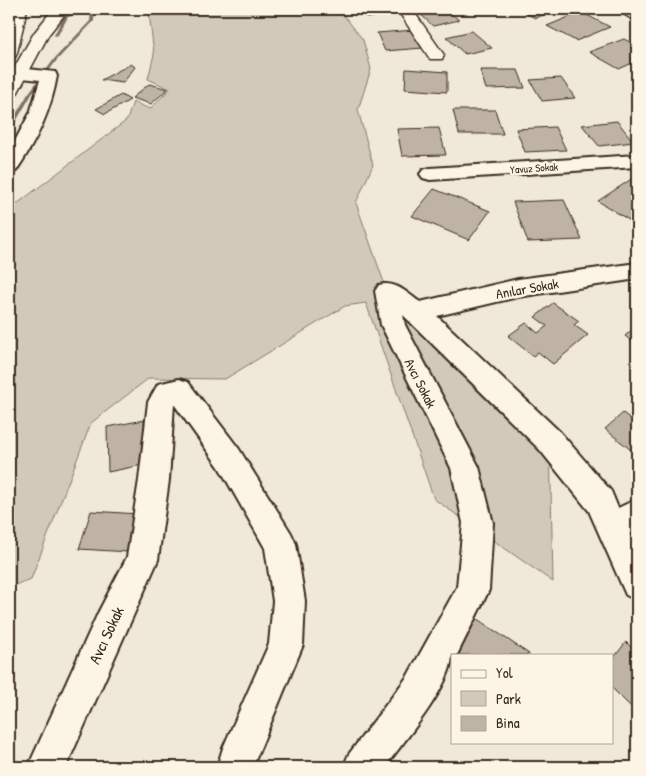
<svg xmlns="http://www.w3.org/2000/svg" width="646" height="776" font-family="'Patrick Hand',sans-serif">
  <rect width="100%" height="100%" fill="#f0e9d9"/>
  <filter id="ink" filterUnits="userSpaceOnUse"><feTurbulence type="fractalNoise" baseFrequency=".02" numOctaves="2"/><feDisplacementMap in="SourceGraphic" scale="10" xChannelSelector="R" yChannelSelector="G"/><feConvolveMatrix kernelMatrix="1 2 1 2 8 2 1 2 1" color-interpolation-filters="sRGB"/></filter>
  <g filter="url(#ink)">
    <path fill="#d2c9ba" stroke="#867a6c" d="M 144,9 L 339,9 L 363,40 L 371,69 L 358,110 L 373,165 L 356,203 L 387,291 L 550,441 L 553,582 L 434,499 L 366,303 L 345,306 L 225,379 L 149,378 L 91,423 L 31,579 L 9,587 L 9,210 L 127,120 L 133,102 L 150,109 L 170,89 L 148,79 L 154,54 L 149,13 Z"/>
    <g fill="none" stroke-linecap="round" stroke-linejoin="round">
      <path fill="#7e7163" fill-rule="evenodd" d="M 88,9 L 95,9 L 94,21 L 57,60 L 32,94 L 11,130 L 9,131 L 9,126 L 28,94 L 55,58 L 90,21 L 91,10 L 68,17 L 58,35 L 55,36 L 54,35 L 64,16 Z"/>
    </g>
    <path fill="#beb3a4" stroke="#3b2a1e" d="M 360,9 L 394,9 L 397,12 L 367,18 Z
      M 428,9 L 446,9 L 459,20 L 433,26 L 417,11 Z
      M 518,9 L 560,9 L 535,18 Z
      M 581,12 L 610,27 L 576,41 L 547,26 Z
      M 414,30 L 423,48 L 385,51 L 377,33 Z
      M 472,31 L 492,48 L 465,54 L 446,37 Z
      M 624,39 L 637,46 L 637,61 L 619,69 L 589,52 Z
      M 131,64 L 135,67 L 123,83 L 101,80 Z
      M 406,69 L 447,72 L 447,92 L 405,89 Z
      M 480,70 L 518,70 L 525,88 L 486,89 Z
      M 561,78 L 575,98 L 542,101 L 530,80 Z
      M 149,84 L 168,89 L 151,104 L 132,98 Z
      M 121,95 L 130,100 L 105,114 L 96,109 Z
      M 453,110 L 495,110 L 503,134 L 459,134 Z
      M 617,121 L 634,142 L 599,146 L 582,125 Z
      M 555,127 L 566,150 L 525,152 L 516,129 Z
      M 439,128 L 446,155 L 402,156 L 397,129 Z
      M 633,178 L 637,181 L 637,225 L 598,201 Z
      M 434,189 L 490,211 L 469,240 L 412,216 Z
      M 564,200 L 582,240 L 528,242 L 513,202 Z
      M 553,303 L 579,321 L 574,325 L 588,335 L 553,364 L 538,352 L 533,356 L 508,336 L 526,323 L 538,333 L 547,326 L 535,317 Z
      M 637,325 L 637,345 L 625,336 Z
      M 623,413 L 637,424 L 636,454 L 605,429 Z
      M 144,420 L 147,464 L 108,472 L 107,427 Z
      M 91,511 L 139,514 L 129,552 L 79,549 Z
      M 476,618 L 529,654 L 529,655 L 457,655 Z
      M 626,642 L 637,653 L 637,713 L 612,688 L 612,660 Z"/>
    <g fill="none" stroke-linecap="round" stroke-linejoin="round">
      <g stroke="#3b2a1e" stroke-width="4">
        <path id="street" d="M 19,68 L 55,72 L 57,76 C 51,111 36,142 16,171 L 9,173 L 9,152 L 30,113 L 40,80 L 13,77 L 11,73 L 13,69 Z
          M 637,155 L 637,167 L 430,180 L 423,178 L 420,174 L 423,170 L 430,168 Z
          M 637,263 L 637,279 L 518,297 L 437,316 L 560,432 L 611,491 L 618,508 L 637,499 L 637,530 L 630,534 L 637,549 L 637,600 L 626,595 L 589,511 L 540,450 L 403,315 L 405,325 L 479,467 L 493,523 L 489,590 L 457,655 L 452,655 C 452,686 404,741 385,767 L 343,767 L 349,754 L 407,677 L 457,587 L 463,523 L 451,468 L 381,325 L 375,291 L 379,285 C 395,280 407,293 420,302 L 518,279 Z
          M 179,379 L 188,382 L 239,449 L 291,533 L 296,544 L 305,601 L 303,645 L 255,761 L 255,767 L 217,767 L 223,748 L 269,644 L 273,601 L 265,548 L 219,467 L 174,404 L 169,480 L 158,560 L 66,767 L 28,767 L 98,613 L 127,557 L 139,480 L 148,402 L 158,384 Z"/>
      </g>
      <g stroke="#3b2a1e" stroke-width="3">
        <path id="secondary" d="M 397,9 L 412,9 L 444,55 L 442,59 L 430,59 Z
          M 615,9 L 637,11 L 637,22 Z"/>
      </g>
      <g stroke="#3b2a1e" stroke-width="3">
        <path id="primary" d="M 53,9 L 69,9 L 49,34 L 18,92 L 15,96 L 9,97 L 9,77 L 34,33 Z"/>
      </g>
      <g stroke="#3b2a1e" stroke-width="3">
        <path id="highway" d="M 11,9 L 27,9 L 17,53 L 15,57 L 9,58 L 9,20 Z"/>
      </g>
      <use href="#street" fill="#fcf5e5" fill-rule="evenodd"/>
      <use href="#secondary" fill="#fcf5e5" fill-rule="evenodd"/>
      <use href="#primary" fill="#fcf5e5" fill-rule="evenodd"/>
      <use href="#highway" fill="#fcf5e5" fill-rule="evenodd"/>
    </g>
  </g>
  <g text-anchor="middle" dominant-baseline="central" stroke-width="4.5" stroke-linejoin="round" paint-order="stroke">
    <g font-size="11" fill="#3b2a1e" stroke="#fcf5e5">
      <text transform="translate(534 168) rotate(-4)">Yavuz Sokak</text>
    </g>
    <g font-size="14" fill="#3b2a1e" stroke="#fcf5e5">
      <text transform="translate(527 288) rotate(-10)">Anılar Sokak</text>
      <text transform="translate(421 383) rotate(63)">Avcı Sokak</text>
    </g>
    <g font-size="16" fill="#3b2a1e" stroke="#fcf5e5">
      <text transform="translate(106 635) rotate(-65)">Avcı Sokak</text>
    </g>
  </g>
  <rect width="646" height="776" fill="none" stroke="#fcf5e5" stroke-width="30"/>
  <rect x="15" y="15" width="616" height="746" fill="none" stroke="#3b2a1e" stroke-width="2" filter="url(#ink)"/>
  <rect x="451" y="654" width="162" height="90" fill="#fcf5e5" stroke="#afa495"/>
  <rect x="461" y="670" width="25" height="8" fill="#fcf5e5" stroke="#afa495"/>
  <text x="496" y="678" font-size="15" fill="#3b2a1e">Yol</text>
  <rect x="461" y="691" width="25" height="15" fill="#d2c9ba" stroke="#afa495"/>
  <text x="496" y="704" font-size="15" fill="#3b2a1e">Park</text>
  <rect x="461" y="716" width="25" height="15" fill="#beb3a4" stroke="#afa495"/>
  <text x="496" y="728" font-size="15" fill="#3b2a1e">Bina</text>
</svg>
